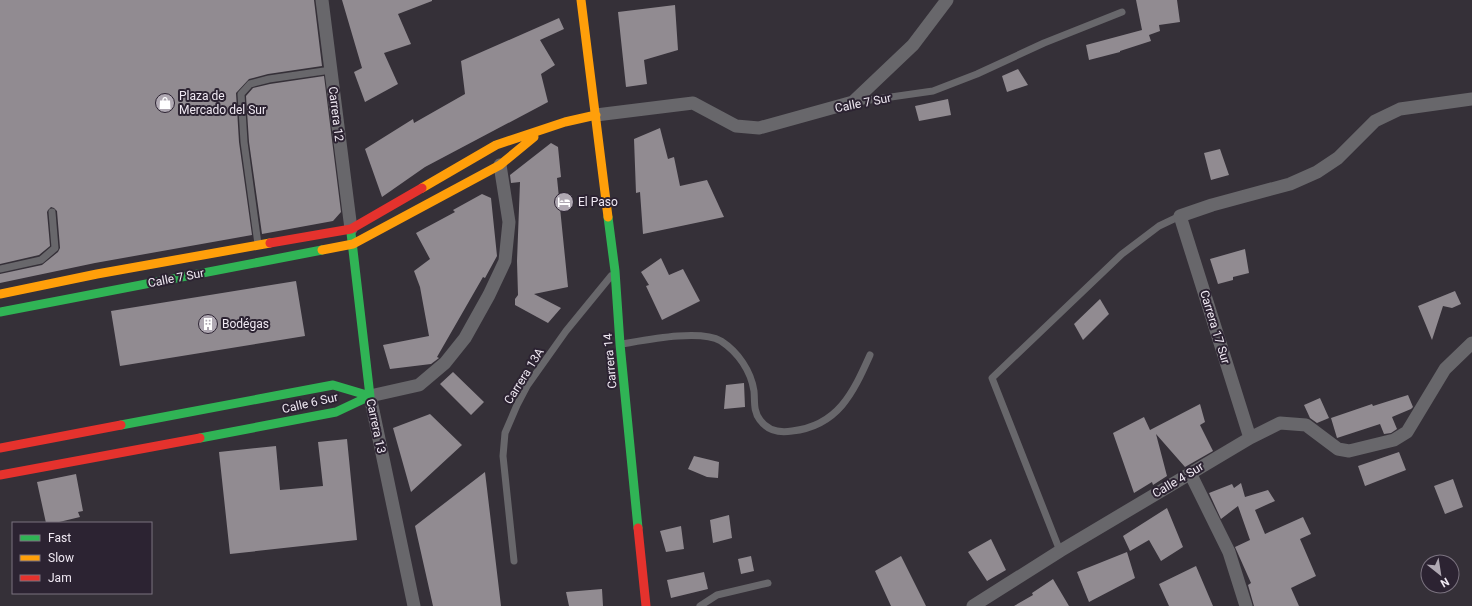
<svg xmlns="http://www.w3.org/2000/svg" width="1472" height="606" font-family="Roboto,sans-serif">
  <rect width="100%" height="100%" fill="#353038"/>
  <path fill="#918b91" d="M 0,0 L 314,0 L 322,66 L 268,74 L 249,79 L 236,93 L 239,142 L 252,235 L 95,263 L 0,283 L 0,274 L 42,265 L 58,252 L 60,248 L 57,211 L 54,208 L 51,207 L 48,210 L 47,212 L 50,246 L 39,255 L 0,264 Z
    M 342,0 L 432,0 L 432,1 L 398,14 L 411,44 L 384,53 L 398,84 L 365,102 L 354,72 L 362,68 Z
    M 1136,0 L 1177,0 L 1180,22 L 1159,25 L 1160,31 L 1149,35 L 1151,41 L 1120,51 L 1120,52 L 1089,60 L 1086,45 L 1142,30 Z
    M 675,5 L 678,50 L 644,60 L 647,84 L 626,87 L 618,12 Z
    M 559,18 L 564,29 L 540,40 L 555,65 L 541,74 L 548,102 L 425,167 L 382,197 L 365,149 L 413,119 L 414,123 L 465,94 L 461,61 Z
    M 1018,69 L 1028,85 L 1007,92 L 1002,76 Z
    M 324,76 L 341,212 L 333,221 L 262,234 L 249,142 L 246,96 L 253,88 L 270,84 Z
    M 948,99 L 951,115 L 919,121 L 915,106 Z
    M 660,128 L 668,159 L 674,157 L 680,186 L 707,180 L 724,217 L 643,234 L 640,192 L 636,193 L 634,139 Z
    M 551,143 L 558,147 L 561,177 L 557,178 L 568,287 L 534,294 L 561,308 L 548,323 L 515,305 L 515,299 L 518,295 L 517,261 L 520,182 L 511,183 L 510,175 Z
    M 1220,149 L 1229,175 L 1211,180 L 1204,153 Z
    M 482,194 L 491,198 L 497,256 L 485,278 L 483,277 L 437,357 L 439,358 L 431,364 L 390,369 L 383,345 L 429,336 L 420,287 L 414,271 L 430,259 L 416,233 L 455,212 L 453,210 Z
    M 1245,249 L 1249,273 L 1233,277 L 1233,280 L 1218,284 L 1210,259 Z
    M 661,258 L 669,275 L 683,269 L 700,301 L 662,320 L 646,286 L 649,285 L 641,272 Z
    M 296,281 L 305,336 L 120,366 L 111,311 Z
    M 1455,291 L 1461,304 L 1452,308 L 1443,306 L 1432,340 L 1418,306 Z
    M 1100,299 L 1109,314 L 1083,340 L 1074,324 Z
    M 453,372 L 484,402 L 471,415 L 440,384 Z
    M 744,383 L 745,407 L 724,409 L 726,385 Z
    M 1408,395 L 1413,407 L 1411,409 L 1392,417 L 1397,429 L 1391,433 L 1384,434 L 1380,424 L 1337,438 L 1331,418 L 1372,404 L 1373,406 Z
    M 1320,398 L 1329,418 L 1317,423 L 1310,418 L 1304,405 Z
    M 1200,404 L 1205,422 L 1200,425 L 1213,451 L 1185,467 L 1156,434 L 1167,476 L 1153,485 L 1152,482 L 1134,493 L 1113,433 L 1144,417 L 1150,430 Z
    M 430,414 L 462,445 L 411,492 L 393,428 Z
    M 347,439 L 357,540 L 230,554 L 219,452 L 276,446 L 280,490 L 323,486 L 318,442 Z
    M 1399,452 L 1406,470 L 1365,486 L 1358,466 Z
    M 694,456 L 719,462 L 718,478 L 707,477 L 688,469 Z
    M 485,472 L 501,606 L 433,606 L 415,526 Z
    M 76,474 L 83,511 L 78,512 L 80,517 L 55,523 L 46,523 L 37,482 Z
    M 1453,479 L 1463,507 L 1445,514 L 1434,486 Z
    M 1241,483 L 1245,497 L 1268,490 L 1275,501 L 1255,510 L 1265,534 L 1303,517 L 1311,534 L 1300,539 L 1316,576 L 1291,588 L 1299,606 L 1254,606 L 1248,585 L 1251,583 L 1235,547 L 1250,540 L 1238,506 L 1221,519 L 1209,493 L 1232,484 L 1234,488 Z
    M 1167,508 L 1183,547 L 1161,561 L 1149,540 L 1130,551 L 1123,536 Z
    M 729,515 L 732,538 L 713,543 L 710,520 Z
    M 681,526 L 684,549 L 666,552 L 660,531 Z
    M 991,539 L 1006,570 L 987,581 L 968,552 Z
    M 1127,552 L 1135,578 L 1089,602 L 1077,572 Z
    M 751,556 L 754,571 L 741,574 L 738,559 Z
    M 901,556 L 926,606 L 891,606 L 875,571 Z
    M 1196,566 L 1213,606 L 1169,606 L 1159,584 Z
    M 704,572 L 708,589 L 671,598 L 667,580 Z
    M 1053,579 L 1069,606 L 1014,606 L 1033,595 L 1032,593 Z
    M 602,589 L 603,606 L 569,606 L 566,592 Z"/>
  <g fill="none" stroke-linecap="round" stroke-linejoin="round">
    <path stroke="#68676b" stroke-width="7" d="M 856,102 L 933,91 L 977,74 L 1044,43 L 1122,12
      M 258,244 L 244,142 L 241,94 L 250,84 L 269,79 L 331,70
      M 0,269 L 41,260 L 55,248 L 52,212
      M 622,344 C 646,340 700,329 721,341 C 738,352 751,371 754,391 C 755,401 753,411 760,420 C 768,431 780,433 792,431 C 838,426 853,393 870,355
      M 1060,551 L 992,378 L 1122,254 L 1159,226 L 1180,216
      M 514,561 L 503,456 L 505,433 L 517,405 L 527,386 L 566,331 L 611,276
      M 700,606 L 717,595 L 768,583"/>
    <path stroke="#68676b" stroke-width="13" d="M 322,0 L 351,229
      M 596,115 L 693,103 L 736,126 L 759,128 L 853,102 L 913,45 L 947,0
      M 1250,438 L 1180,216 L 1212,205 L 1290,184 L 1317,172 L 1338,158 L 1375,121 L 1400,109 L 1472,99
      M 1190,473 L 1229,552 L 1246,606
      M 414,606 L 370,396 L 419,385 L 445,363 L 465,338 L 489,295 L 505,261 L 509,222 L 500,165
      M 973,606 L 1060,551 L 1250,438 L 1280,423 L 1306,425 L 1338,449 L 1349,451 L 1394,440 L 1407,432 L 1445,369 L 1472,343"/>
    <path stroke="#30b455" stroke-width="9" d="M 608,217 L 615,271 L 620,344 L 638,528
      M 351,233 L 370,396
      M 0,312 L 322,250
      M 121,425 L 333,385 L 370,396
      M 200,438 L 336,412 L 370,396"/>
    <path stroke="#ff9f0a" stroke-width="9" d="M 581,0 L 608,217
      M 422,188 L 496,145 L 565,122 L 596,115
      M 322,250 L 353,244 L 500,165 L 534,137
      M 0,294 L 97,274 L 270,243"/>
    <path stroke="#e5322d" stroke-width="9" d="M 270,243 L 351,229 L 422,188
      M 0,448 L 121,425
      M 0,475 L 200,438
      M 638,528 L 646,606"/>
  </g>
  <defs>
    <g id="shop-disc" transform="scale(1)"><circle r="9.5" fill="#afa8b2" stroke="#2c2332"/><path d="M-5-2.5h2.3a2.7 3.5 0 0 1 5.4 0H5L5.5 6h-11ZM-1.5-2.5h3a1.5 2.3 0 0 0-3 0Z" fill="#fff"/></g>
    <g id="hotel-disc" transform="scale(1)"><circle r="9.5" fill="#afa8b2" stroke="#2c2332"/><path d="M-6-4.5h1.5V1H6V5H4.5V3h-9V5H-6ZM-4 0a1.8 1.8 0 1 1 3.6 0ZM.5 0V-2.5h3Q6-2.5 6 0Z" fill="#fff"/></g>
    <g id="building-disc" transform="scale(1)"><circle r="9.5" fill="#afa8b2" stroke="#2c2332"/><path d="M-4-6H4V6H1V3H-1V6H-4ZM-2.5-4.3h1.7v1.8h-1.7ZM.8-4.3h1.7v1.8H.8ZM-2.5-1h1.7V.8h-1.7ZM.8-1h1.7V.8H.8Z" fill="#fff"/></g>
  </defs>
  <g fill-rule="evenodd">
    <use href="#shop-disc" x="165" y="103"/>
    <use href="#hotel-disc" x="564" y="202"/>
    <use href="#building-disc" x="208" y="324"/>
  </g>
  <g text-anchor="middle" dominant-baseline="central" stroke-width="4" stroke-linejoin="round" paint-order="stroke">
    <g font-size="12" fill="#f0e9f3" stroke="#2c2332" text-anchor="start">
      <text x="179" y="96">Plaza de<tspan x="179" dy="14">Mercado del Sur</tspan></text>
      <text x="578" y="202">El Paso</text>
      <text x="222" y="324">Bodégas</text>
    </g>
    <g font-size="12" fill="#f0e9f3" stroke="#2c2332">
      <text transform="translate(863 103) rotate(-11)">Calle 7 Sur</text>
      <text transform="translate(336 114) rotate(83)">Carrera 12</text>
      <text transform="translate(176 278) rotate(-11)">Calle 7 Sur</text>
      <text transform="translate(1215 327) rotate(73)">Carrera 17 Sur</text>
      <text transform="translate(610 361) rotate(-95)">Carrera 14</text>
      <text transform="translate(524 376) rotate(-58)">Carrera 13A</text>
      <text transform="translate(310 403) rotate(-13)">Calle 6 Sur</text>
      <text transform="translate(376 426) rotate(78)">Carrera 13</text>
      <text transform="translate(1178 480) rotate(-31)">Calle 4 Sur</text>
    </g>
  </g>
  <rect x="12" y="522" width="140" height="72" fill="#2c2332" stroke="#7a727f"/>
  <rect x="20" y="535" width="20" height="6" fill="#30b455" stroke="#7a727f"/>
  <text x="48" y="542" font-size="12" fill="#f0e9f3">Fast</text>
  <rect x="20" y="555" width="20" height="6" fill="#ff9f0a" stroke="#7a727f"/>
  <text x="48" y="562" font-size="12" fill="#f0e9f3">Slow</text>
  <rect x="20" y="575" width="20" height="6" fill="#e5322d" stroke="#7a727f"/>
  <text x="48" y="582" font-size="12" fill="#f0e9f3">Jam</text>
  <g transform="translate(1440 574) rotate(150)"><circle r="19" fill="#2c2332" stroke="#7a727f"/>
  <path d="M0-3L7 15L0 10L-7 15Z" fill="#afa8b2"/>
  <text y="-6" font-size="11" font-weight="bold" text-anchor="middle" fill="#f0e9f3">N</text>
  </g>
</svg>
